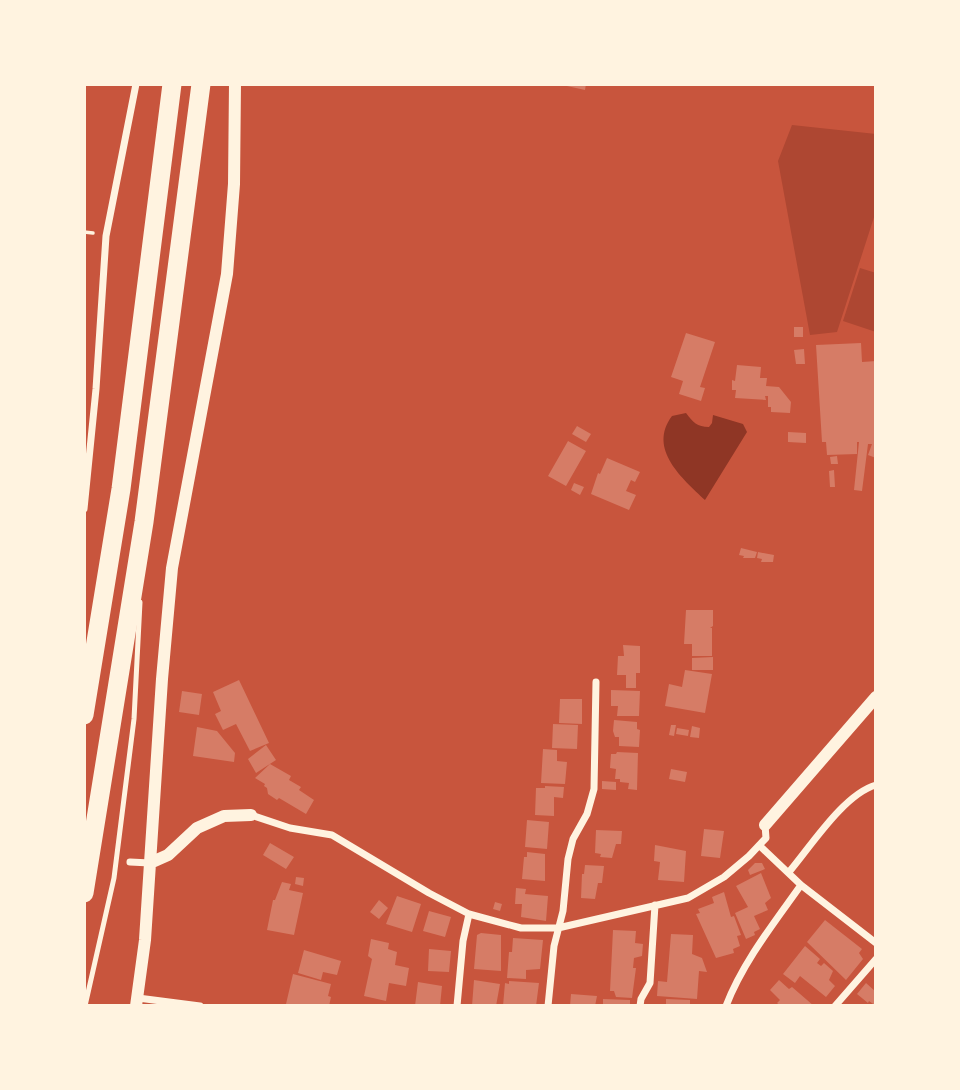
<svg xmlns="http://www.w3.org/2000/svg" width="960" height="1090" font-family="'Source Sans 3',sans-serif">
  <rect width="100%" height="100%" fill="#c8553d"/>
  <path fill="#ae4732" d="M 792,125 L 876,134 L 876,211 L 837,332 L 810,335 L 778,161 Z
    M 860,268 L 876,273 L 876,332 L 843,321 Z"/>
  <path fill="#8f3625" d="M 686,413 C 693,422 697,427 709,427 L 712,423 L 713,415 L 743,424 L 747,432 L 705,500 C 683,479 647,449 672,416 Z"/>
  <path fill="#d67c66" d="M 558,84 L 586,84 L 585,90 Z
    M 794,327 L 803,327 L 803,337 L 794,337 Z
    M 686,333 L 715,342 L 700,387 L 705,388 L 701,401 L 679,394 L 683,381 L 671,377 Z
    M 861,343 L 862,362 L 876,361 L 876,458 L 868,455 L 872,444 L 868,444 L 862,491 L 854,490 L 859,442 L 857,442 L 857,454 L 827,455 L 826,442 L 822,442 L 816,345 Z
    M 804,349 L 805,364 L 796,364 L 794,350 Z
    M 737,365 L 761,367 L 760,378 L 767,378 L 766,386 L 779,387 L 791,402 L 790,413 L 771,412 L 771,407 L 768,407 L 768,396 L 765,396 L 766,400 L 735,398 L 736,390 L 732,390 L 732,380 L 735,381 Z
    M 577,426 L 591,434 L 586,442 L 572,434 Z
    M 788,432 L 806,433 L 806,443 L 788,442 Z
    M 568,441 L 586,451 L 566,486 L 548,476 Z
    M 837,456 L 838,464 L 831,464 L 830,457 Z
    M 607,458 L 640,472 L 635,482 L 631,480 L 626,491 L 636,495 L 629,510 L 591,494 L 598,473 L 600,474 Z
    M 834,470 L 835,487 L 830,487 L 829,471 Z
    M 574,483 L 584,487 L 580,495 L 571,490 Z
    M 741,548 L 757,552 L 755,558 L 743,558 L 744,556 L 739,555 Z
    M 758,552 L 774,555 L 773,562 L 761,562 L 762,559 L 757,558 Z
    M 686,610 L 713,610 L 713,626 L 710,628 L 712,628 L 712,656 L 692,656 L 692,644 L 684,644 Z
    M 623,645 L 640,646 L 640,673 L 636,673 L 636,688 L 626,688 L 626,675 L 617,675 L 618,656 L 624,656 Z
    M 713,657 L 713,670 L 692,670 L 692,658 Z
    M 685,670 L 712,674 L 705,713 L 665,706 L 669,684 L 682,687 Z
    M 239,680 L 269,743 L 250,751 L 236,724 L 223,730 L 215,714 L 221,711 L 213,692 Z
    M 611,690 L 640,691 L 639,716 L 617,716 L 618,706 L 611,706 Z
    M 182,691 L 202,694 L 199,715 L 179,712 Z
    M 560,699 L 582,699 L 582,724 L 559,723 Z
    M 614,720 L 637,722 L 637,729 L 640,730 L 639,747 L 619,746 L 619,737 L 615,737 L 613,731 Z
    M 553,724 L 578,725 L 577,749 L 552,748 Z
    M 671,725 L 676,725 L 674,736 L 669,735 Z
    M 692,726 L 700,728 L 699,738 L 690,737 Z
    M 197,727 L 217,731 L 235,753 L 234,762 L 193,756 Z
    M 677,728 L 689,730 L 688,736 L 676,734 Z
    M 266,745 L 276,760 L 256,773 L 248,759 Z
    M 543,749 L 557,750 L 557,761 L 567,762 L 565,784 L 541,783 Z
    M 617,752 L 638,753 L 637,790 L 628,789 L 629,783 L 620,782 L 620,779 L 615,779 L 616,769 L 610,768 L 611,754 L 616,754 Z
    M 270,764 L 291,776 L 289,780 L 301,787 L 299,790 L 314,800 L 306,814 L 279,798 L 277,800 L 268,794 L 267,788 L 264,786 L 265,784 L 255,778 Z
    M 671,769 L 687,772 L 685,782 L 669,779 Z
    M 602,781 L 616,782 L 616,790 L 602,789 Z
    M 545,786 L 564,787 L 563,798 L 554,797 L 554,816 L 535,815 L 536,788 L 545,788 Z
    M 527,820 L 549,822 L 547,849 L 525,847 Z
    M 704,829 L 724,831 L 720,858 L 701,856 Z
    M 596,830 L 622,831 L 621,844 L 616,844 L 612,858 L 600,857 L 601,854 L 595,853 Z
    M 270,843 L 294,857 L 286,869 L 263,855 Z
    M 655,845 L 686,851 L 684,882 L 658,880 L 660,862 L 654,861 Z
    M 527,852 L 545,854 L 545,881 L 522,879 L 524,857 L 527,857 Z
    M 755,863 L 762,863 L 765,869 L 750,875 L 748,870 Z
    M 585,865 L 604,866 L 602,883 L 598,883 L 595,899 L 581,898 L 582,874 L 584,874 Z
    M 761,873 L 771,898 L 765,903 L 768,910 L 754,916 L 760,929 L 754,932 L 755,935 L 746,939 L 735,913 L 748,907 L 736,886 Z
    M 296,877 L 304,878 L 303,886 L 295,884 Z
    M 282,882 L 291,884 L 289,890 L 303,893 L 294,935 L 267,930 L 273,900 L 275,900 Z
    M 516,888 L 526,889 L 525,894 L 548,896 L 546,921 L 521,917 L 522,904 L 515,904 Z
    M 724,892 L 731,917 L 734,916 L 741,935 L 737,936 L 740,946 L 733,949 L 734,953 L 716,958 L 696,914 L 700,913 L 698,909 L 714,903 L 712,897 Z
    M 397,896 L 421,904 L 412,932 L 386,924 Z
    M 379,900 L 388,908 L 379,919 L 370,912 Z
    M 495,902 L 502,904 L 500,911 L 493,909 Z
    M 429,911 L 451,917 L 445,937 L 423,931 Z
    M 825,920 L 862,949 L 859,953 L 863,959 L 846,980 L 807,942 Z
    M 613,930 L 636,931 L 635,943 L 643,944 L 642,956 L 634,958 L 633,968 L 636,968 L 632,998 L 616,997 L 614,991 L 610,991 Z
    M 481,933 L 501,935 L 501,971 L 474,969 L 477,935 Z
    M 671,934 L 693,935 L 692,954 L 702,958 L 707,972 L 699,971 L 697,999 L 657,996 L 658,981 L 667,982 Z
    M 513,938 L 543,940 L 540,969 L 526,970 L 526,979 L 507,978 L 509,952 L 512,952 Z
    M 371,939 L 389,943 L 388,949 L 397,952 L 395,965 L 409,968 L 406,986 L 389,983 L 386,1001 L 364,996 L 372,959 L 368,956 Z
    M 805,946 L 820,959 L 817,963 L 821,966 L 824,963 L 833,971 L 829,980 L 835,986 L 826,997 L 800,976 L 795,983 L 783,974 Z
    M 429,949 L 451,951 L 449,972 L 428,971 Z
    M 304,950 L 341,961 L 337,975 L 323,972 L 321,980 L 298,973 Z
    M 293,974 L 331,984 L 328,996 L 331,997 L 329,1006 L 295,1006 L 286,1004 Z
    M 474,980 L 500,984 L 496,1006 L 472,1006 Z
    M 779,980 L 789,989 L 792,987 L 814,1006 L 781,1006 L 777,1003 L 780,1000 L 770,990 Z
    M 509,981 L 539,983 L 536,1006 L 503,1006 L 505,983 L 509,984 Z
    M 418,982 L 442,986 L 440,1006 L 415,1006 Z
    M 866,983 L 876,992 L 876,1006 L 869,1001 L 868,1003 L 857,994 Z
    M 571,994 L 597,996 L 595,1006 L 570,1006 Z
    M 603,999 L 630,1000 L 630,1006 L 603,1006 Z
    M 666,999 L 690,1000 L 690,1006 L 666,1006 Z"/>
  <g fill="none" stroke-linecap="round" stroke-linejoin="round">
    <path stroke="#fff3e0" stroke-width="3.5" d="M 84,232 L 93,233"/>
    <path stroke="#fff3e0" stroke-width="5" d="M 85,1006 L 114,878 L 134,719 L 140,602"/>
    <path stroke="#fff3e0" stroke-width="7" d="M 84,509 L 96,389 L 106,236 L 136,84
      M 251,815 L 290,828 L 332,835 L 429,893 L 469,914 L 521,928 L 558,928 L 688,898 L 724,877 L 749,856 L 766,838 L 765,825
      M 760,846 L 801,885 L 876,943
      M 130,862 L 150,863
      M 789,872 C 811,846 844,794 876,785
      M 138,998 L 200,1006
      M 457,1006 L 463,941 L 469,914
      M 548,1006 L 554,946 L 563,911 L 568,859 L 573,839 L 587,814 L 594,789 L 596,682
      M 640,1006 L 641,999 L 650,983 L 655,905
      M 726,1006 C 743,962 774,923 801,885
      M 835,1006 L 876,959"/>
    <path stroke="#fff3e0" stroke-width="12" d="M 765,825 L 876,697
      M 150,863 L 168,855 L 197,828 L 224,816 L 251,815
      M 136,1006 L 145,940 L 162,679 L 172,568 L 227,274 L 234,184 L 235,84"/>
    <path stroke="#fff3e0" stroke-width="19" d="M 84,715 L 121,489 L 172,84
      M 84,893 L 144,522 L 201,84"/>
  </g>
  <rect width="960" height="1090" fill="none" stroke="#fff3e0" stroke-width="172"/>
</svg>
